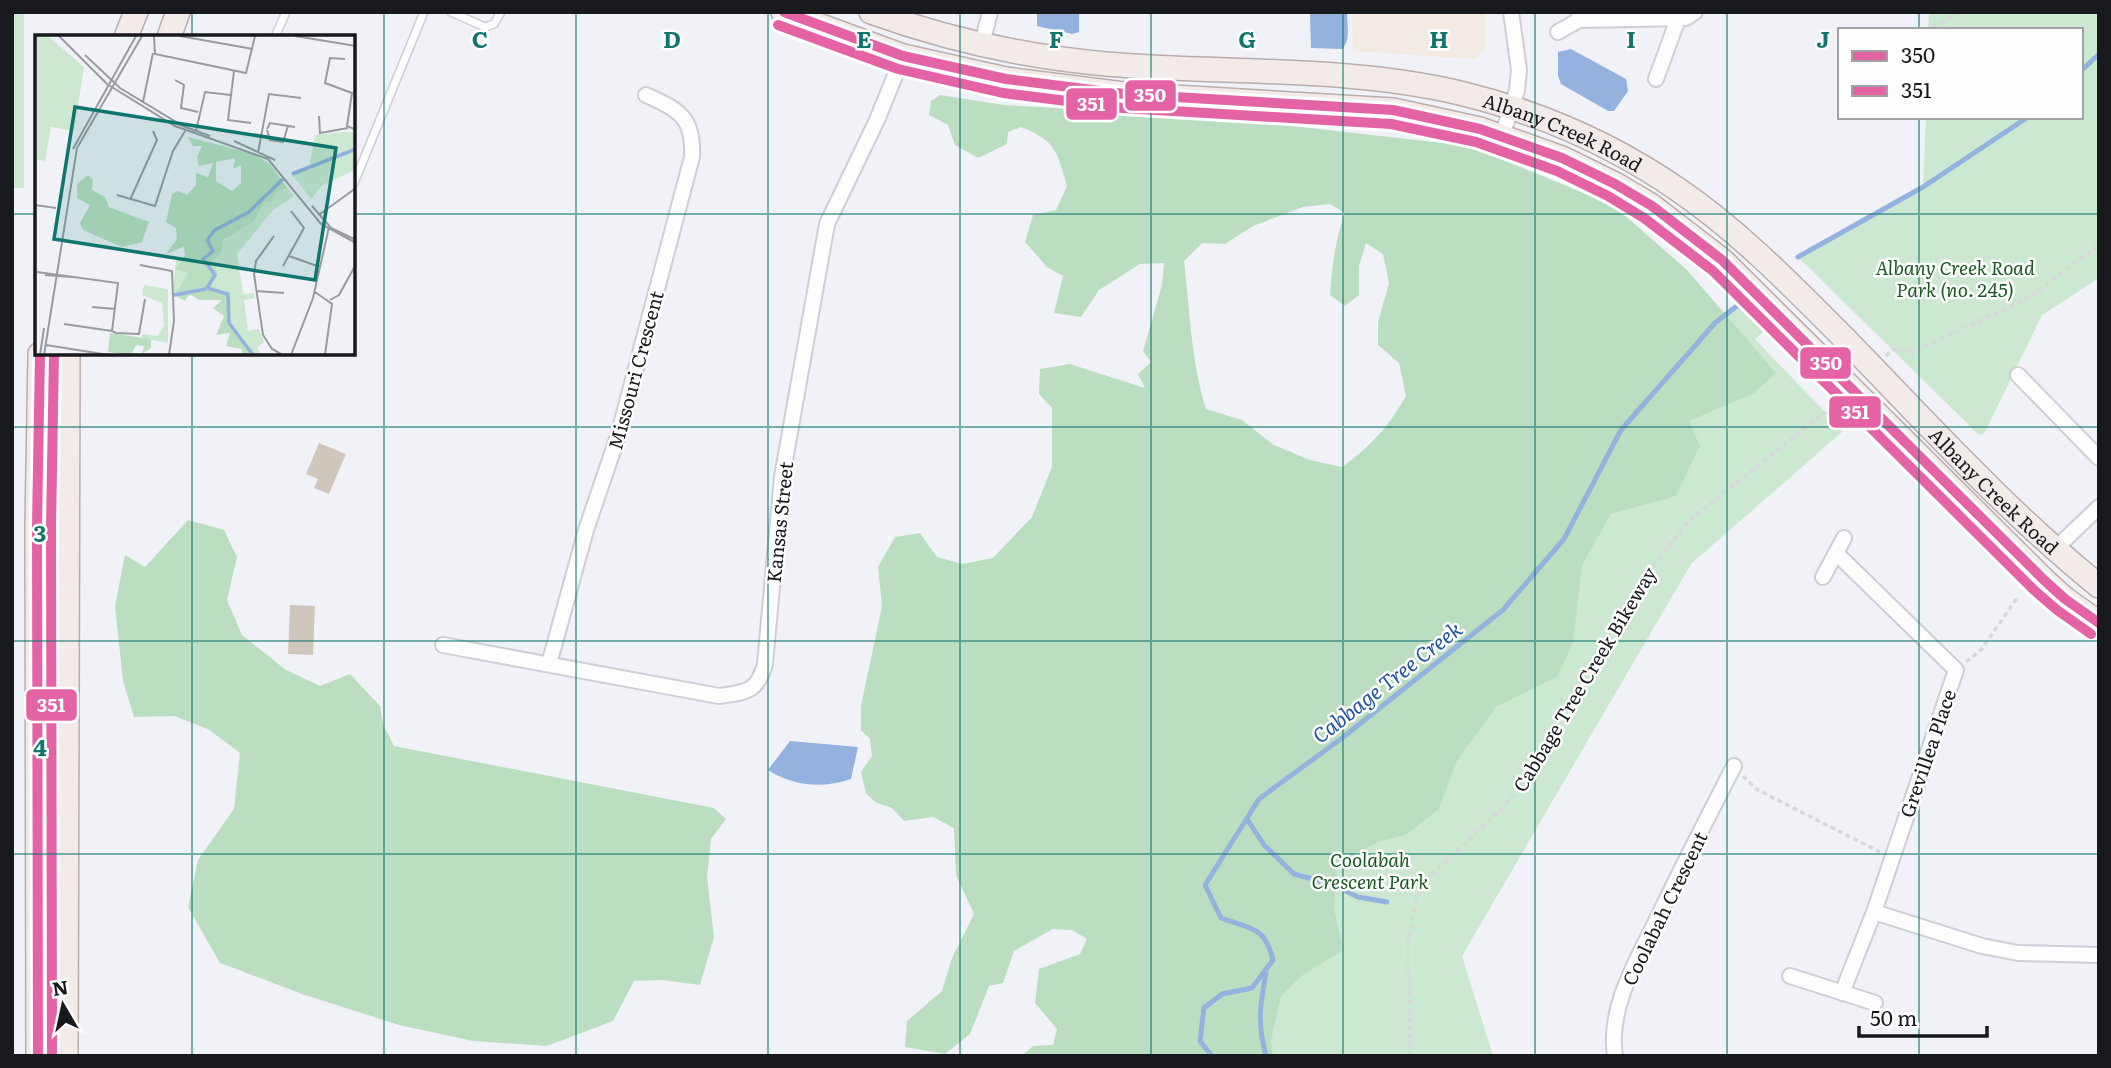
<svg xmlns="http://www.w3.org/2000/svg" width="2111" height="1068" font-family="Literata,serif">
  <rect width="100%" height="100%" fill="#f0f2f8"/>
  <path fill="#f2eae3" d="M 1352,12 L 1485,12 L 1485,48 L 1476,59 L 1353,51 Z"/>
  <path fill="#cce8d1" d="M 12,12 L 24,12 L 24,188 L 12,188 Z
    M 1929,12 L 2099,12 L 2099,278 L 2042,315 L 1984,434 L 1978,434 L 1798,257 L 1923,187 L 1926,117 L 2081,117 L 2081,30 L 1928,30 Z
    M 1738,305 L 1766,329 L 1755,339 L 1843,431 L 1691,564 L 1462,956 L 1493,1056 L 1212,1056 L 1269,944 L 1715,323 Z"/>
  <path fill="#bbdec0" fill-rule="evenodd" d="M 940,95 L 1004,105 L 1194,115 L 1469,146 L 1613,205 L 1687,270 L 1776,373 L 1754,393 L 1689,421 L 1700,446 L 1676,496 L 1611,514 L 1582,565 L 1573,642 L 1558,676 L 1496,707 L 1457,761 L 1438,810 L 1405,835 L 1381,841 L 1337,863 L 1334,908 L 1343,950 L 1304,974 L 1281,996 L 1271,1041 L 1273,1056 L 1021,1056 L 1033,1046 L 1053,1045 L 1057,1029 L 1035,1003 L 1039,969 L 1080,954 L 1087,939 L 1072,930 L 1053,929 L 1014,951 L 1003,983 L 989,986 L 970,1034 L 945,1054 L 905,1047 L 907,1021 L 942,991 L 952,958 L 974,914 L 956,875 L 954,828 L 933,817 L 904,821 L 892,808 L 875,802 L 866,793 L 861,772 L 872,756 L 870,739 L 861,730 L 861,706 L 882,606 L 878,567 L 895,537 L 920,533 L 937,557 L 962,564 L 993,558 L 1032,517 L 1052,467 L 1052,408 L 1039,394 L 1040,369 L 1070,364 L 1145,388 L 1138,374 L 1151,362 L 1143,351 L 1162,285 L 1164,263 L 1140,264 L 1099,290 L 1081,317 L 1054,313 L 1063,276 L 1047,267 L 1025,242 L 1033,215 L 1056,210 L 1067,186 C 1057,151 1056,141 1021,127 L 1008,132 L 1007,144 L 978,158 L 955,145 L 948,125 L 929,115 L 931,101 ZM 1330,204 L 1345,213 C 1335,240 1332,267 1330,295 L 1345,306 L 1359,295 L 1359,266 L 1366,243 L 1383,254 L 1389,283 L 1378,322 L 1378,345 L 1399,363 L 1406,396 C 1389,426 1370,447 1342,467 L 1310,460 L 1274,445 L 1242,420 L 1206,409 C 1191,360 1190,312 1184,261 L 1202,243 L 1225,244 L 1253,226 L 1303,207 Z
    M 188,520 L 224,530 L 237,557 L 227,600 L 242,635 L 286,670 L 320,686 L 350,674 L 380,706 L 383,724 L 394,746 L 714,808 L 726,819 L 711,839 L 707,877 L 714,937 L 700,985 L 662,980 L 634,981 L 613,1021 L 547,1046 L 473,1041 L 399,1025 L 302,994 L 220,963 L 188,907 L 198,860 L 234,809 L 240,753 L 208,729 L 174,716 L 134,717 L 123,681 L 115,606 L 125,555 L 145,567 Z"/>
  <path fill="#94b2e0" d="M 1037,12 L 1079,12 L 1079,32 L 1072,34 L 1037,26 Z
    M 1310,12 L 1347,12 C 1347,24 1351,40 1342,49 L 1311,48 Z
    M 1571,49 L 1626,79 L 1628,91 L 1614,111 L 1608,111 L 1561,84 L 1558,76 L 1558,52 Z
    M 790,741 L 858,747 L 851,779 C 822,789 793,786 768,770 Z"/>
  <g fill="none" stroke-linecap="round" stroke-linejoin="round">
    <path stroke="#94b2e0" stroke-width="5" d="M 2081,71 L 2099,54
      M 1798,257 L 1923,187 L 2028,117
      M 1247,819 L 1264,845 L 1294,874 L 1331,884 L 1358,897 L 1387,902
      M 1266,973 C 1260,1006 1257,1022 1266,1056
      M 1212,1056 L 1200,1041 L 1204,1008 L 1222,994 L 1252,988 L 1273,960 C 1265,926 1251,929 1221,918 L 1205,885 L 1259,799 L 1342,738 L 1503,610 L 1564,539 L 1621,430 L 1715,323 L 1738,305"/>
  </g>
  <path fill="#cfc7bc" d="M 319,443 L 346,454 L 329,494 L 314,488 L 318,479 L 306,474 Z
    M 290,605 L 315,606 L 313,655 L 288,654 Z"/>
  <g fill="none" stroke-linecap="round" stroke-linejoin="round">
    <g stroke="#cecfd4" stroke-width="10">
      <path id="service" d="M 451,12 L 485,27 L 494,24 L 501,12
        M 275,37 L 286,12
        M 354,183 L 424,12"/>
    </g>
    <g stroke="#cecfd4" stroke-width="18">
      <path id="minor" d="M 1579,12 L 1579,20 L 1686,18 L 1695,12
        M 1558,32 L 1579,20
        M 982,44 L 990,12
        M 1656,79 L 1678,19
        M 1502,136 L 1517,90 L 1519,70 L 1511,12
        M 2018,375 L 2099,458
        M 2055,549 L 2099,507
        M 1836,553 L 1956,670 L 1874,912 L 1842,993
        M 1823,577 L 1844,538
        M 443,645 L 719,696 C 746,692 757,693 765,664 L 782,477 L 827,224 L 877,120 L 903,56
        M 549,664 L 586,530 L 618,436 L 692,157 C 694,117 679,110 646,95
        M 1874,912 L 1982,946 L 2018,953 L 2099,955
        M 1790,976 L 1875,1003
        M 1615,1056 C 1607,1007 1639,957 1659,915 C 1683,865 1709,815 1734,766"/>
    </g>
    <g stroke="#baaead" stroke-width="26">
      <g id="primary">
        <path d="M 783,12 L 903,56 L 1006,79 L 1124,94 L 1393,110 L 1480,129 L 1562,158 L 1615,184 L 1652,206 L 1722,260 L 2045,581 L 2065,599 L 2099,623"/>
        <path id="s1" d="M 871,12 C 946,39 1027,57 1106,64 C 1224,74 1345,66 1460,93 C 1538,112 1614,145 1680,191 C 1741,233 1792,286 1844,338 C 1926,422 2007,512 2099,586"/>
        <path d="M 126,37 L 136,12"/>
        <path d="M 169,37 L 178,12"/>
        <path d="M 38,1056 L 37,526 L 40,354"/>
        <path d="M 66,1056 L 68,354"/>
      </g>
    </g>
    <path stroke="#d7d8d9" stroke-width="3.5" stroke-dasharray="5 3.5" stroke-linecap="butt" d="M 1932,27 L 1961,12
      M 1886,356 L 1894,349 L 1913,352 L 2028,298 L 2099,245
      M 1966,662 L 1981,650 L 2017,598
      M 1743,776 L 1756,789 L 1880,852
      M 1410,1056 L 1408,942 L 1416,900 L 1425,881 L 1500,810 L 1518,790 L 1634,590 L 1688,521 L 1823,414 L 1832,410 L 1847,411"/>
    <use href="#service" stroke="#fdfdfe" stroke-width="7"/>
    <use href="#minor" stroke="#fdfdfe" stroke-width="14"/>
    <use href="#primary" stroke="#f3ebea" stroke-width="23"/>
    <g stroke="#fefefe" stroke-width="16">
      <path id="bus-1" d="M 784,12 L 903,56 L 1006,79 L 1124,94 L 1393,110 L 1480,129 L 1562,158 L 1615,184 L 1652,206 L 1722,260 L 2045,581 L 2065,599 L 2099,623
        M 38,1056 L 37,526 L 40,354"/>
    </g>
    <g stroke="#fefefe" stroke-width="16">
      <path id="bus-2" d="M 778,25 L 898,69 L 1003,93 L 1123,108 L 1391,124 L 1476,142 L 1557,171 L 1608,196 L 1644,218 L 1713,271 L 2035,591 L 2057,610 L 2091,634
        M 52,1056 L 51,526 L 54,354"/>
    </g>
    <use href="#bus-1" stroke="#e463a4" stroke-width="10"/>
    <use href="#bus-2" stroke="#e463a4" stroke-width="10"/>
  </g>
  <path fill="none" stroke="#0f766e" stroke-width="2" stroke-opacity="0.55" d="M 192,12 L 192,37M 384,12 L 384,1056M 576,12 L 576,1056M 768,12 L 768,1056M 960,12 L 960,1056M 1151,12 L 1151,1056M 1343,12 L 1343,1056M 1535,12 L 1535,1056M 1727,12 L 1727,1056M 1919,12 L 1919,30M 1919,117 L 1919,1056M 12,214 L 37,214M 354,214 L 2099,214M 192,354 L 192,1056M 12,427 L 2099,427M 12,641 L 2099,641M 12,854 L 2099,854"/>
  <g text-anchor="middle" dominant-baseline="central" stroke-width="5" stroke-linejoin="round" paint-order="stroke">
    <g font-size="19" fill="#17191d" stroke="#fefefe">
      <text stroke="none"><textPath href="#s1" startOffset="707">Albany Creek Road</textPath></text>
      <text transform="translate(635 370) rotate(-75)">Missouri Crescent</text>
      <text stroke="none"><textPath href="#s1" startOffset="1274">Albany Creek Road</textPath></text>
      <text transform="translate(779 522) rotate(-84)">Kansas Street</text>
      <text transform="translate(1584 679) rotate(-59)">Cabbage Tree Creek Bikeway</text>
      <text transform="translate(1927 753) rotate(-71)">Grevillea Place</text>
      <text transform="translate(1664 908) rotate(-64)">Coolabah Crescent</text>
    </g>
    <g font-size="19" font-style="italic" fill="#1a5a23" stroke="#fefefe">
      <text x="1955" y="267">Albany Creek Road<tspan x="1955" dy="22">Park (no. 245)</tspan></text>
      <text x="1370" y="859">Coolabah<tspan x="1370" dy="22">Crescent Park</tspan></text>
    </g>
    <g font-size="21" font-style="italic" fill="#2255a1" stroke="#fefefe">
      <text transform="translate(1386 681) rotate(-38)">Cabbage Tree Creek</text>
    </g>
  </g>
  <g transform="translate(35 35)">
    <rect width="320" height="320" fill="#f0f2f8"/>
    <path d="M 0,1 L 13,1 L 49,32 L 39,96 L 16,92 L 10,126 L 0,124 ZM 309,97 L 320,97 L 320,135 L 286,151 L 276,164 L 257,139 L 274,132 L 280,100 ZM 246,145 L 259,161 L 238,175 L 202,219 L 208,259 L 219,258 L 220,263 L 209,265 L 213,296 L 224,294 L 229,307 L 222,313 L 226,320 L 218,320 L 194,288 L 191,257 L 138,262 L 140,233 L 141,223 L 169,227 ZM 109,250 L 133,254 L 133,308 L 106,303 L 107,299 L 123,301 L 129,290 L 127,268 L 107,260 Z" fill="#cce8d1"/>
    <path d="M 153,102 L 219,119 L 235,129 L 252,153 L 241,157 L 237,166 L 229,167 L 219,186 L 188,205 L 187,216 L 177,226 L 183,238 L 175,253 L 192,259 L 196,267 L 194,287 L 221,320 L 207,320 L 207,314 L 191,311 L 195,298 L 181,300 L 189,281 L 178,273 L 187,265 L 164,265 L 154,259 L 150,266 L 140,261 L 153,238 L 141,234 L 150,220 L 149,212 L 156,209 L 131,219 L 142,204 L 141,193 L 131,187 L 137,159 L 143,156 L 152,160 L 161,150 L 161,138 L 173,142 L 178,128 L 164,131 L 162,122 L 167,111 L 158,111 ZM 200,123 L 198,134 L 206,130 L 206,148 L 197,156 L 181,146 L 181,127 ZM 53,140 L 58,145 L 57,155 L 70,162 L 74,172 L 114,187 L 107,207 L 87,212 L 48,195 L 45,188 L 55,170 L 42,163 L 42,149 ZM 75,298 L 116,304 L 116,313 L 107,319 L 109,311 L 101,310 L 96,320 L 73,317 Z" fill="#bbdec0" fill-rule="evenodd"/>
    <path fill="none" stroke="#94b2e0" stroke-width="3.5" d="M 257,139 L 321,114M 139,260 L 171,254M 218,320 L 194,288 L 193,259 L 172,253 L 180,240 L 168,224 L 178,216 L 172,205 L 180,195 L 214,177 L 248,144"/>
    <path fill="none" stroke="#999ba0" stroke-width="2" d="M 24,1 L 72,49 L 140,91 L 233,124 L 286,189 L 321,208M 119,1 L 120,19 L 211,38 L 220,1M 145,1 L 218,14M 260,1 L 321,11M 50,20 L 85,53 L 148,91 L 175,101M 310,24 L 295,23 L 290,48 L 317,58 L 312,91 L 321,95M 199,36 L 193,85 L 216,88M 140,45 L 149,50 L 146,73 L 163,77M 108,67 L 118,18M 284,81 L 285,98 L 313,93M 232,94 L 235,88 L 260,92M 232,95 L 235,105 L 248,107 L 253,91M 161,96 L 170,57 L 196,60M 199,106 L 240,125M 38,114 L 101,1M 223,118 L 234,59 L 266,63M 82,160 L 120,171 L 138,116 L 150,96M 95,165 L 122,105 L 118,96M 0,170 L 21,173M 277,171 L 296,193 L 321,205M 285,179 L 321,153M 239,201 L 221,226 L 219,239 L 228,300 L 237,314 L 248,320M 254,221 L 285,232M 105,230 L 137,236 L 139,286 L 134,320M 248,231 L 269,193 L 256,176M 2,237 L 83,248 L 77,296 L 81,298 L 104,299 L 110,264M 10,240 L 37,242M 221,256 L 249,258M 280,257 L 297,269 L 290,320M 295,265 L 304,260 L 321,229M 57,272 L 80,274M 29,289 L 77,296M 11,310 L 74,320M 5,320 L 9,293M 9,320 L 42,113 L 107,1M 256,320 L 278,263 L 294,192"/>
    <path fill="#0f766e" fill-opacity="0.15" stroke="#0f766e" stroke-width="3.5" d="M 40,72 L 301,113 L 280,245 L 19,204 Z"/>
    <rect width="320" height="320" fill="none" stroke="#17191d" stroke-width="3.5"/>
  </g>
  <g font-size="23" text-anchor="middle" font-weight="bold" fill="#0f766e" stroke="#fefefe" stroke-width="5" stroke-linejoin="round" paint-order="stroke">
    <text x="480" y="48">C</text>
    <text x="672" y="48">D</text>
    <text x="864" y="48">E</text>
    <text x="1056" y="48">F</text>
    <text x="1247" y="48">G</text>
    <text x="1439" y="48">H</text>
    <text x="1631" y="48">I</text>
    <text x="1823" y="48">J</text>
    <text x="40" y="542">3</text>
    <text x="40" y="756">4</text>
  </g>
  <g stroke="#fefefe" stroke-width="2.5">
    <rect x="1124" y="79" width="53" height="33" rx="7" fill="#e463a4"/>
    <rect x="1065" y="87" width="53" height="34" rx="7" fill="#e463a4"/>
    <rect x="1799" y="346" width="53" height="34" rx="7" fill="#e463a4"/>
    <rect x="1828" y="395" width="54" height="34" rx="7" fill="#e463a4"/>
    <rect x="25" y="688" width="53" height="34" rx="7" fill="#e463a4"/>
  </g>
  <g font-size="19" text-anchor="middle" font-weight="bold" fill="#fff">
    <text x="1150" y="102">350</text>
    <text x="1091" y="111">351</text>
    <text x="1826" y="370">350</text>
    <text x="1855" y="419">351</text>
    <text x="51" y="712">351</text>
  </g>
  <rect width="2111" height="1068" fill="none" stroke="#17191d" stroke-width="28"/>
  <rect x="1838" y="28" width="245" height="91" fill="#fefefe" stroke="#a2a2a4" stroke-width="2"/>
  <rect x="1852" y="51" width="35" height="10" fill="#e463a4" stroke="#a2a2a4" stroke-width="2"/>
  <text x="1901" y="63" font-size="21" fill="#17191d">350</text>
  <rect x="1852" y="86" width="35" height="10" fill="#e463a4" stroke="#a2a2a4" stroke-width="2"/>
  <text x="1901" y="98" font-size="21" fill="#17191d">351</text>
  <g transform="translate(63 1005) rotate(351)" stroke="#fefefe" stroke-width="5" paint-order="stroke">
  <path d="M0-5L12 26L0 18L-12 26Z" fill="#17191d"/>
  <text y="-10" font-size="19" font-weight="bold" text-anchor="middle" fill="#17191d">N</text>
  </g>
  <path d="M1859 1026v10h128v-10" fill="none" stroke="#17191d" stroke-width="3.5"/>
  <text x="1870" y="1026" font-size="21" fill="#17191d" stroke="#fefefe" stroke-width="5" paint-order="stroke">50 m</text>
</svg>
